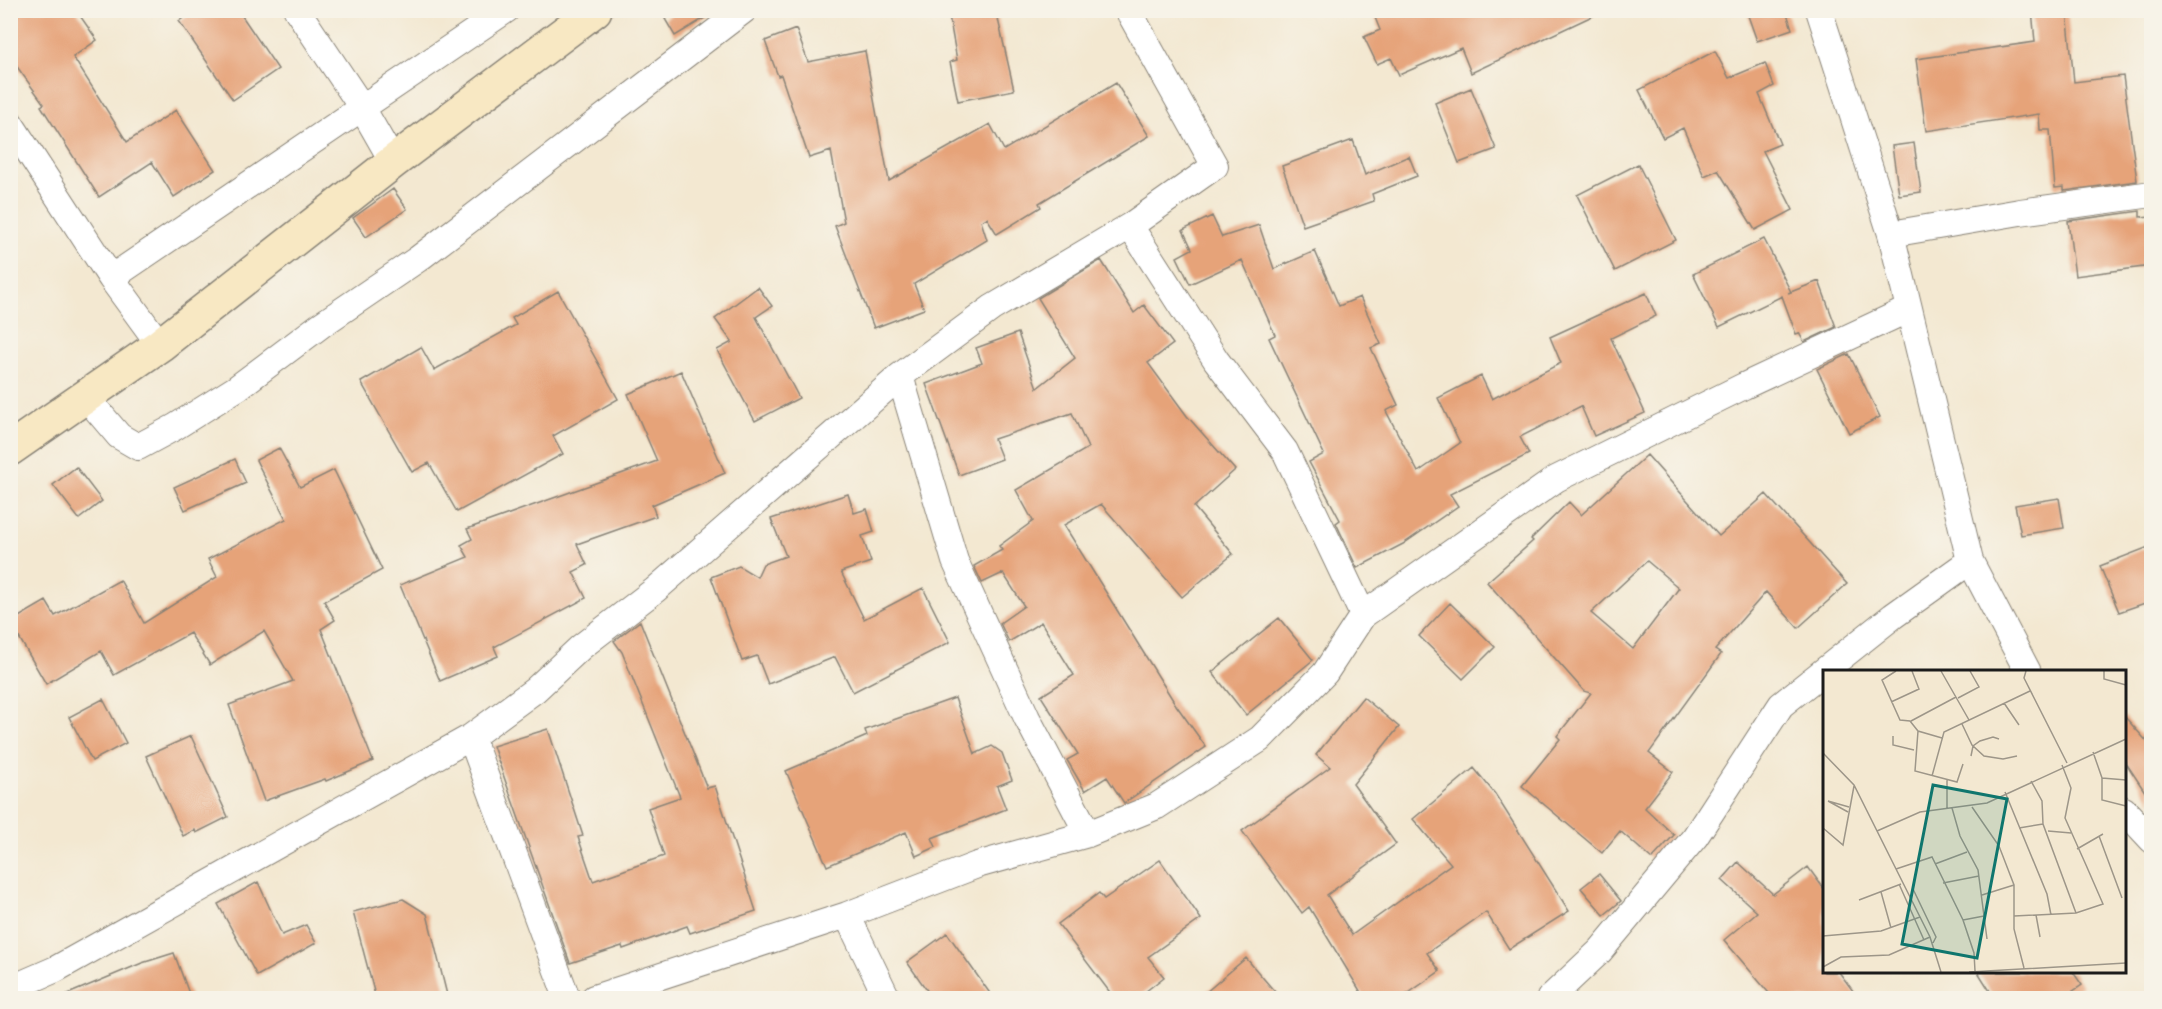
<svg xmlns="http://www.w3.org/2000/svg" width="2162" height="1009" font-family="Mynerve,sans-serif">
  <rect width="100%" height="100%" fill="#f7f3e8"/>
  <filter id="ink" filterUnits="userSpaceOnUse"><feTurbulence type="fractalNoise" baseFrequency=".0167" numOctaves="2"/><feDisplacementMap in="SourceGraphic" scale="12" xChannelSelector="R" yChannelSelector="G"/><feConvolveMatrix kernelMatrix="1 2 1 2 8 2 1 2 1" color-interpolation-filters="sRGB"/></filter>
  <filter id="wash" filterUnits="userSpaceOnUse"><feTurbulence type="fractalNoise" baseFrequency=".008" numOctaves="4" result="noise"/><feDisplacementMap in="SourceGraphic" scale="24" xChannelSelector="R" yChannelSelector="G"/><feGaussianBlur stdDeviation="1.35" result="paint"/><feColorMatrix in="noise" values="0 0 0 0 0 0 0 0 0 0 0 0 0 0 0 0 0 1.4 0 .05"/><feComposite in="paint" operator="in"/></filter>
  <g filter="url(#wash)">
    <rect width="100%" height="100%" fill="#f3e8d1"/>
    <g id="blocks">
      <path fill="#e6a379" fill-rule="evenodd" d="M 10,10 L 76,10 L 97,40 L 73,57 L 127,142 L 176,110 L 215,170 L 174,197 L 152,162 L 99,197 L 41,106 L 44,104 L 10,57 Z
        M 195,10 L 238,10 L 278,69 L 233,100 L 179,21 Z
        M 678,10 L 718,10 L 675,36 L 665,19 Z
        M 948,10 L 996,10 L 1014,90 L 958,101 L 950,62 L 957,60 Z
        M 1372,10 L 1605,10 L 1471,73 L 1461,48 L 1399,75 L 1391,58 L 1377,64 L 1364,37 L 1380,30 Z
        M 1746,10 L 1786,10 L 1792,29 L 1757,41 Z
        M 2032,10 L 2067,10 L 2074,82 L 2123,76 L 2137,181 L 2064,191 L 2064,187 L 2055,188 L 2050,130 L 2040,130 L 2039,114 L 1926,131 L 1916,59 L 2035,42 Z
        M 796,29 L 808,62 L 865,51 L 889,181 L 990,124 L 1004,150 L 1116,83 L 1149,136 L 1039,203 L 1041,207 L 997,234 L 987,218 L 981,221 L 987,240 L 914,284 L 924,309 L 874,328 L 835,226 L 844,222 L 831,151 L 809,158 L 781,75 L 778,76 L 765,41 Z
        M 1715,51 L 1729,78 L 1765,63 L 1774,86 L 1759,94 L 1780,144 L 1763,151 L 1793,210 L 1755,230 L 1718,170 L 1704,176 L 1683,128 L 1663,138 L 1639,90 Z
        M 1471,88 L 1496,149 L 1459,163 L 1435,103 Z
        M 1353,140 L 1365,175 L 1409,156 L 1417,176 L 1372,194 L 1374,201 L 1303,226 L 1282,166 Z
        M 1914,143 L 1921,192 L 1899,195 L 1892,146 Z
        M 1638,164 L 1676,240 L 1615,271 L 1577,195 Z
        M 393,189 L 407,209 L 366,237 L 353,218 Z
        M 2140,211 L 2140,217 L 2151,216 L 2151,266 L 2075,276 L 2068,221 Z
        M 1212,216 L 1222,237 L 1259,225 L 1274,269 L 1315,251 L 1339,306 L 1360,297 L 1381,344 L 1371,348 L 1398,405 L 1386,411 L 1418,472 L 1460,443 L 1438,398 L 1481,376 L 1492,399 L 1561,363 L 1550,337 L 1646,293 L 1656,316 L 1611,338 L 1645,413 L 1594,436 L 1581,406 L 1520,437 L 1529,454 L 1450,494 L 1458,506 L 1403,544 L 1357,568 L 1336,523 L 1340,520 L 1309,462 L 1324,454 L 1269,338 L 1275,335 L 1242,260 L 1190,284 L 1177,257 L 1192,249 L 1183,230 Z
        M 1764,239 L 1791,292 L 1788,293 L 1819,281 L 1836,327 L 1804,342 L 1799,333 L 1796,334 L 1782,296 L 1719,327 L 1693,274 Z
        M 1101,260 L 1134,313 L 1144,305 L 1173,344 L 1148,363 L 1187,416 L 1235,470 L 1194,507 L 1233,554 L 1182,597 L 1101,504 L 1064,525 L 1176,705 L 1206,747 L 1124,803 L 1107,777 L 1085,791 L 1067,760 L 1078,754 L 1041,696 L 1074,675 L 1041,622 L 1009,642 L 1000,623 L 1024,606 L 1003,573 L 982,583 L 974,566 L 1002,550 L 999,546 L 1033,521 L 1016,490 L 1088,448 L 1072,413 L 994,439 L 1002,459 L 959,475 L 926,384 L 982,363 L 976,348 L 1018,333 L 1037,388 L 1075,358 L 1038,298 Z
        M 758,287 L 772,306 L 756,317 L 799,398 L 755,421 L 717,350 L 732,342 L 715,319 Z
        M 558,291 L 618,399 L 553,436 L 563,454 L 457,512 L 429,463 L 412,472 L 361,382 L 421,347 L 434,370 L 516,325 L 512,318 Z
        M 1849,354 L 1880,417 L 1849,433 L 1817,369 Z
        M 681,371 L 725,473 L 652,505 L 656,516 L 577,544 L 587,565 L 573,572 L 586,598 L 494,647 L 498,656 L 440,681 L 400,585 L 468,557 L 461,545 L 472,539 L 467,529 L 657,461 L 628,394 Z
        M 279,448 L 300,487 L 334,470 L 382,570 L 324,601 L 335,620 L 321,629 L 373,761 L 326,781 L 325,779 L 264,801 L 229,705 L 293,681 L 264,631 L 210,665 L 190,633 L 114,675 L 101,651 L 46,684 L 10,622 L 46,601 L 55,616 L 120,580 L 144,623 L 217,577 L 208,559 L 286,519 L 256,460 Z
        M 1647,455 L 1719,536 L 1766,494 L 1847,584 L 1798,628 L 1766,592 L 1715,650 L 1721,654 L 1649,753 L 1673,772 L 1645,808 L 1674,835 L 1652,859 L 1620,831 L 1602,853 L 1522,786 L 1560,739 L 1557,736 L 1591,693 L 1584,691 L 1487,582 L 1533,541 L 1531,539 L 1569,502 L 1581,515 ZM 1647,561 L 1679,588 L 1633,649 L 1591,613 Z
        M 235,459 L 246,483 L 185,510 L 174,487 Z
        M 76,467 L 102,501 L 79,519 L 53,485 Z
        M 848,494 L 854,513 L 867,509 L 874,532 L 862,536 L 871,562 L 841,572 L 864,619 L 923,588 L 950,642 L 853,692 L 835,657 L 768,684 L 757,656 L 742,661 L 711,577 L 739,566 L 757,577 L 763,564 L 786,556 L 771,519 Z
        M 2059,498 L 2064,528 L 2021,535 L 2015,505 Z
        M 2151,546 L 2151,601 L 2119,612 L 2100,566 Z
        M 1450,603 L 1495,647 L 1463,679 L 1419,636 Z
        M 1279,618 L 1313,660 L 1246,715 L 1212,672 Z
        M 640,621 L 707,788 L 715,786 L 756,911 L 690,933 L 687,926 L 623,949 L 622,946 L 570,963 L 493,746 L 548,729 L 583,836 L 578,837 L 593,881 L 664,856 L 648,808 L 680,797 L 622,652 L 614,641 Z
        M 1363,697 L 1399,727 L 1353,784 L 1396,844 L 1327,895 L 1352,935 L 1451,864 L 1413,819 L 1474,768 L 1495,794 L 1569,911 L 1509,949 L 1486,912 L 1427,953 L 1440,971 L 1400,999 L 1365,999 L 1309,907 L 1302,913 L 1242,831 L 1330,767 L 1316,755 Z
        M 955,698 L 975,754 L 992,746 L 1002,753 L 1012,780 L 997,786 L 1006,809 L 932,838 L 936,847 L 916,856 L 906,832 L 827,866 L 786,771 L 867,736 L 865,730 Z
        M 103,699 L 126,743 L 92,761 L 69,717 Z
        M 2124,716 L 2151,746 L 2151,801 L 2124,760 Z
        M 191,736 L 228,817 L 196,833 L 195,830 L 183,836 L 146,756 Z
        M 1160,860 L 1201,919 L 1148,957 L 1164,977 L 1136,999 L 1115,999 L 1058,924 L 1099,893 L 1104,899 Z
        M 1738,862 L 1773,894 L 1808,867 L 1824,889 L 1824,972 L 1839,972 L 1859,999 L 1774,999 L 1724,940 L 1757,912 L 1722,880 Z
        M 1599,874 L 1621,901 L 1604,915 L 1581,888 Z
        M 258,882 L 282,935 L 306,925 L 316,943 L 257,976 L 218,904 Z
        M 403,899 L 427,914 L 448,999 L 376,999 L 353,912 Z
        M 947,933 L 994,999 L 933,999 L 907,962 Z
        M 174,953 L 191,999 L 56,999 L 142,963 Z
        M 1246,958 L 1281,999 L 1198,999 Z
        M 1978,972 L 2073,972 L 2082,985 L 2061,999 L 1995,999 Z"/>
    </g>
  </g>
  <g filter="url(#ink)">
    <use href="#blocks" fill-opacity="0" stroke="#888276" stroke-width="1.5"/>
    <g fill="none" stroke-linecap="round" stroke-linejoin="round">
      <g stroke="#888276" stroke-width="28">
        <path id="minor" d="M 297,10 L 361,106 L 393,162
          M 1819,10 L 1891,234 L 1970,561 L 2028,672
          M 10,123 L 111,278 L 160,345
          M 1130,226 L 1216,360 L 1285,451 L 1363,615
          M 1891,234 L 2020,212 L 2152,194
          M 111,278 L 506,10
          M 900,376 L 955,561 L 1027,718 L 1088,834
          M 85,396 L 119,436 L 138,447 L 175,427 L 237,388 L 321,325 L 418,259 L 744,10
          M 471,737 L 567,998
          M 2124,810 L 2152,840
          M 847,915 L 887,998
          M 10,989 L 56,969 L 471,737 L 535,690 L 581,647 L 655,590 L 900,376 L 992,308 L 1130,226 L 1215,166 L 1128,10
          M 594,998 L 847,915 L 977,865 L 1088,834 L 1157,806 L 1260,739 L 1325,673 L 1363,615 L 1556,479 L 1744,386 L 1909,309
          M 1550,998 L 1600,951 L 1695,837 L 1781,705 L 1893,616 L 1970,561"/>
      </g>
      <g stroke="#888276" stroke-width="36">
        <path id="secondary" d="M 10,449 L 160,345 L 393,162 L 595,10"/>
      </g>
      <use href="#minor" stroke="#fff" stroke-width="26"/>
      <use href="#secondary" stroke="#f8e8c3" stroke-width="33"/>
    </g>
  </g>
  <g transform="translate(1823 670)">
    <rect width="303" height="303" fill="#f3e8d1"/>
    <path fill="none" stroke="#9d9689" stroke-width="1.5" d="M 73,1 L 59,10 L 77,50 L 87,51 L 95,61 L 119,68M 118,1 L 146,50M 203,1 L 201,8 L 244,93M 281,1 L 281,9 L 303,15M 135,28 L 156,17 L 147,1M 68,32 L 96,19 L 89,1M 181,33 L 196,55M 88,51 L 133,27M 139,54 L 149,75 L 161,86 L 180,89 L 194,86M 95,61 L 92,101 L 134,112 L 140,94M 70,66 L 70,75 L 91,80M 270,82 L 279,108 L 279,130 L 303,136M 0,83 L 31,115 L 107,267 L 118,302M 148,86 L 150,76 L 157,71 L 170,67 L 176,69M 239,95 L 248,118 L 242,148 L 263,195M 109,106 L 121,62 L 207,21M 279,108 L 303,110M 208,111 L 219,131 L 220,154 L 253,243M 182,122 L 224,224 L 228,245M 5,131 L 25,142M 5,131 L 26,137M 149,137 L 176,176 L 191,215 L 191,259 L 201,298M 124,138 L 124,110M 129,138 L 137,166 L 155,200 L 164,269M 0,158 L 20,175 L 31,116M 196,158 L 220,154M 54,161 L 97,142 L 164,133 L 303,69M 225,161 L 248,163M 276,166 L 299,228M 254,179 L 280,164M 112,194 L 144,182M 73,199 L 109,187 L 140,250 L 151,283 L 152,301M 120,213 L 156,206M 76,214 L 101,270M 90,219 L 113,267 L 110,273M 58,222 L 68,258M 159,225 L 191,215M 36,230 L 78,214M 213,245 L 217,267M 191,246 L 253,243 L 280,234 L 263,195M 140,250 L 161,246M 0,266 L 58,261 L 97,247M 0,297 L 18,287 L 66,285 L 107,267M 146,302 L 303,293"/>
    <path fill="#0f766e" fill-opacity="0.15" stroke="#0f766e" stroke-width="3" d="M 110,115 L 184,129 L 154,288 L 79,274 Z"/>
    <rect width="303" height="303" fill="none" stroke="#1c1c1c" stroke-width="3"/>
  </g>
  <rect width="2162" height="1009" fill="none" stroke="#f7f3e8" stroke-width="36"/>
</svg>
